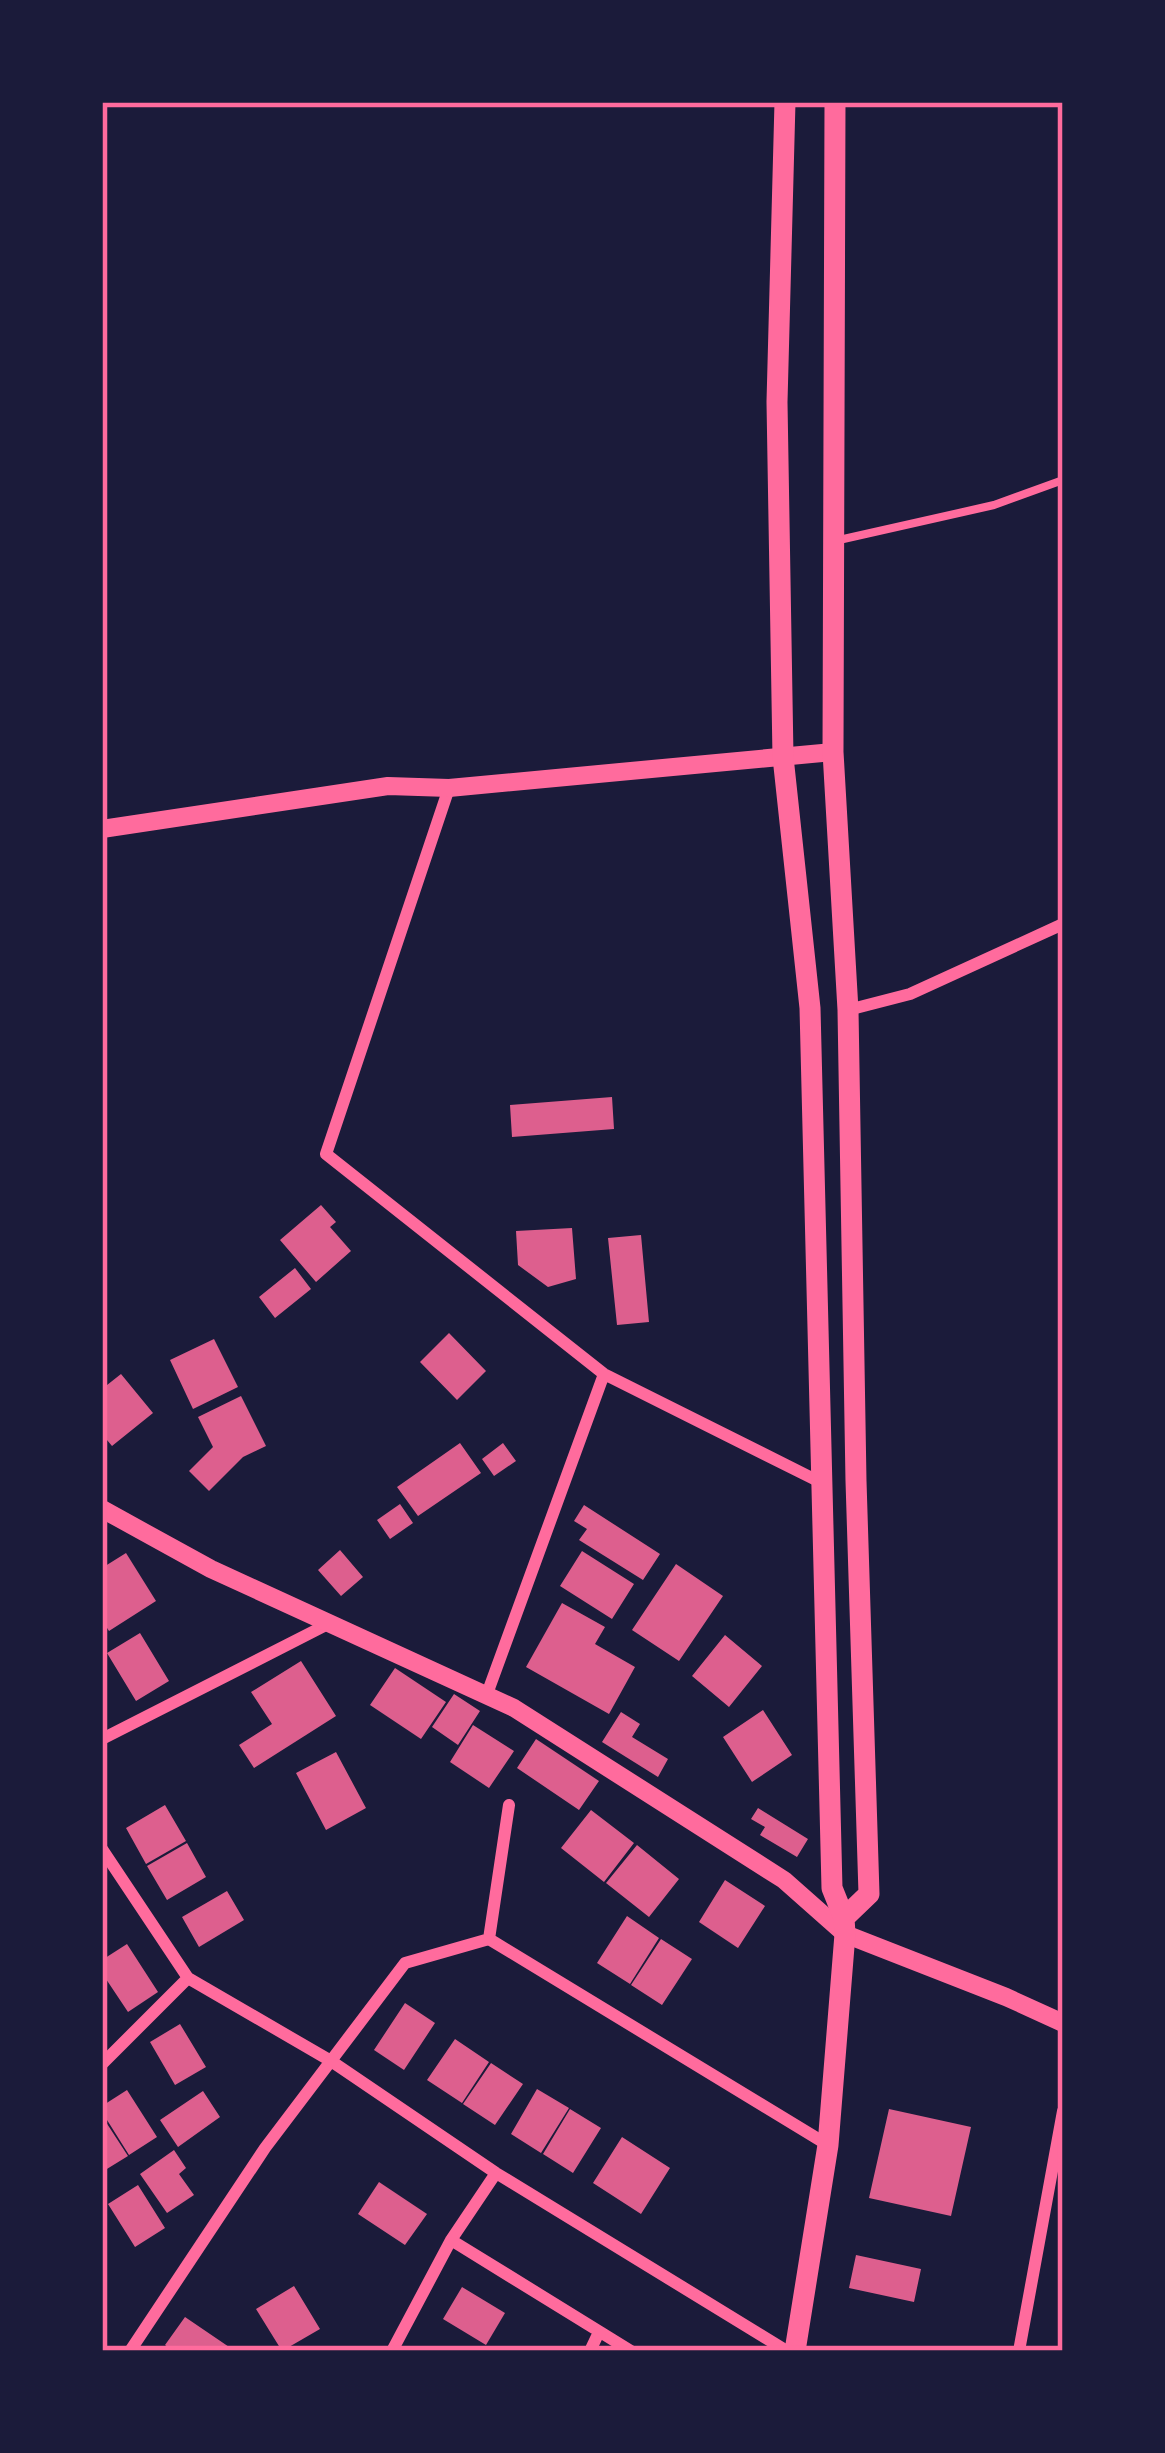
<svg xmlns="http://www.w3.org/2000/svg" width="1165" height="2453" font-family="'Asap Condensed',sans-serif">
  <rect width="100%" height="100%" fill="#1b1b3a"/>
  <path fill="#dd5f8e" d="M 612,1097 L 614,1129 L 512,1137 L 510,1105 Z
    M 321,1205 L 336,1222 L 330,1227 L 351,1251 L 316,1282 L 280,1240 Z
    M 572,1228 L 576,1279 L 548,1287 L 518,1265 L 516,1231 Z
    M 641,1235 L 649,1322 L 617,1325 L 608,1238 Z
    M 295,1268 L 311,1289 L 275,1318 L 259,1297 Z
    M 449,1333 L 486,1371 L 457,1400 L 420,1362 Z
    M 214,1339 L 238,1387 L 193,1409 L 170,1360 Z
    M 121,1374 L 153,1413 L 112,1446 L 102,1434 L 102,1389 Z
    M 241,1396 L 266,1446 L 243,1457 L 209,1491 L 189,1471 L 213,1447 L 198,1417 Z
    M 460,1443 L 481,1473 L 418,1516 L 397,1487 Z
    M 503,1443 L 516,1461 L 494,1476 L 482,1459 Z
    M 400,1504 L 413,1523 L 390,1539 L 377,1520 Z
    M 584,1505 L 660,1554 L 643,1580 L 579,1540 L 587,1529 L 574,1521 Z
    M 340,1550 L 363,1577 L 341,1596 L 318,1570 Z
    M 582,1551 L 634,1584 L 612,1619 L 560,1586 Z
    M 126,1553 L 156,1601 L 109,1631 L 102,1620 L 102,1568 Z
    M 676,1564 L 723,1596 L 679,1661 L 632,1630 Z
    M 562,1603 L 605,1627 L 595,1644 L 635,1667 L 609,1714 L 526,1667 Z
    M 140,1633 L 169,1681 L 136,1701 L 107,1653 Z
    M 725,1635 L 762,1666 L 729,1707 L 692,1676 Z
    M 301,1661 L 336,1716 L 254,1768 L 239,1745 L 272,1724 L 251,1692 Z
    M 395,1668 L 446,1702 L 421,1739 L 370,1705 Z
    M 454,1694 L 480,1711 L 458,1745 L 432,1727 Z
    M 763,1710 L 792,1755 L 752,1782 L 723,1737 Z
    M 621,1712 L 640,1724 L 632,1737 L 668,1759 L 658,1777 L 602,1742 Z
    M 473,1725 L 514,1751 L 489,1788 L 450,1762 Z
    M 536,1739 L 599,1781 L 579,1810 L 517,1768 Z
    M 336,1752 L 366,1808 L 326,1830 L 296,1773 Z
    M 165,1805 L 186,1841 L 146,1864 L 126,1828 Z
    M 758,1808 L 808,1839 L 797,1857 L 760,1835 L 765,1827 L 751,1819 Z
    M 591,1810 L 634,1843 L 604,1882 L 561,1848 Z
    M 187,1843 L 206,1877 L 167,1900 L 147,1866 Z
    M 637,1845 L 679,1879 L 649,1917 L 606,1883 Z
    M 725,1880 L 765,1906 L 738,1948 L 699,1922 Z
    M 227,1891 L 244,1920 L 199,1947 L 182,1917 Z
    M 627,1916 L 659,1938 L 630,1984 L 597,1963 Z
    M 661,1939 L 692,1959 L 662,2005 L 631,1985 Z
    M 127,1944 L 158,1992 L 128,2012 L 102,1973 L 102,1960 Z
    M 405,2003 L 435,2023 L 404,2070 L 374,2050 Z
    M 180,2024 L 206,2067 L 175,2085 L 150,2042 Z
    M 455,2039 L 489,2062 L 462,2103 L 427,2080 Z
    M 491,2063 L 523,2084 L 495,2125 L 463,2104 Z
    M 537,2089 L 569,2108 L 541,2153 L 511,2134 Z
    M 127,2090 L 157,2137 L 129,2155 L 102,2112 L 102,2106 Z
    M 203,2091 L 220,2117 L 178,2147 L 160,2120 Z
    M 570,2109 L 601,2128 L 573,2173 L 543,2154 Z
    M 889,2109 L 971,2127 L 951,2216 L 869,2198 Z
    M 102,2116 L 128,2156 L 102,2172 Z
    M 622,2137 L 670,2168 L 641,2214 L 593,2183 Z
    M 174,2150 L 186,2168 L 179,2174 L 194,2195 L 167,2213 L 140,2174 Z
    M 379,2182 L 427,2214 L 405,2245 L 358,2214 Z
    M 138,2185 L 165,2228 L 135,2247 L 108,2204 Z
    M 856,2255 L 921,2269 L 914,2302 L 849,2288 Z
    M 294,2286 L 320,2329 L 282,2351 L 256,2309 Z
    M 462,2287 L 505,2313 L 486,2345 L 443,2319 Z
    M 185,2317 L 235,2351 L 173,2351 L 165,2345 Z"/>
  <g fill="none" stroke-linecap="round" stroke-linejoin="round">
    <path stroke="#ff6b9d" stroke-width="8" d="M 839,540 L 994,505 L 1063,480"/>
    <path stroke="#ff6b9d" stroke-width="12" d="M 449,788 L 326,1154 L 604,1374 L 820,1482
      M 848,1010 L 910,994 L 1063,924
      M 487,1694 L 604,1374
      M 102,1739 L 330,1623
      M 509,1805 L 489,1939 L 828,2145
      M 102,1849 L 188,1978 L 331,2061 L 496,2173 L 787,2351
      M 102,2064 L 188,1978
      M 451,2240 L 631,2351
      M 130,2351 L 265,2148 L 405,1963 L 489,1939
      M 392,2351 L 451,2240 L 496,2173
      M 590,2351 L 599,2332
      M 1019,2351 L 1063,2111"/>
    <path stroke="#ff6b9d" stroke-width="18" d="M 102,829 L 388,786 L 449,788 L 833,752
      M 102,1509 L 211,1569 L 514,1708 L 784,1880 L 845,1934 L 1006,1997 L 1063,2023"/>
    <path stroke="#ff6b9d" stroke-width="21" d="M 785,102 L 777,402 L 783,757 L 810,1008 L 832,1888 L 844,1918 L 845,1934 L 828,2145 L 795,2351
      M 835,102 L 833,752 L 848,1010 L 856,1481 L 869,1894 L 844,1918"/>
  </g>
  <rect width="1165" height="2453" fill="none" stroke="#1b1b3a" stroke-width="210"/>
  <rect x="105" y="105" width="955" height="2243" fill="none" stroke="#ff6b9d" stroke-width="4.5"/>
</svg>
